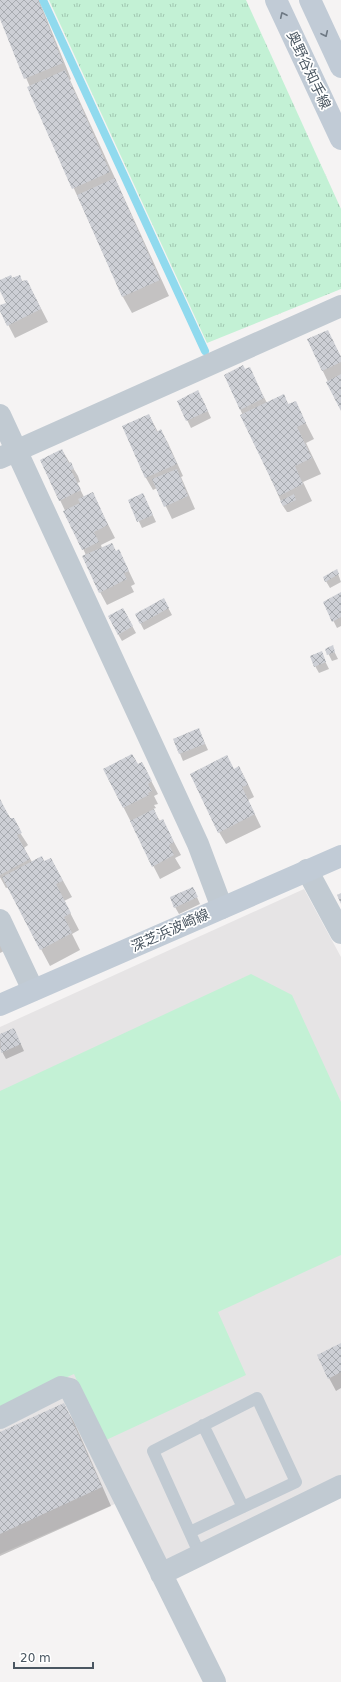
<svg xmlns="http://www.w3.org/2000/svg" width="341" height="1682" font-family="'DejaVu Sans','Noto Sans JP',sans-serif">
  <defs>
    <pattern id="grass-tufts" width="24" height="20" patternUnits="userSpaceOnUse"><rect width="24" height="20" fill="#c3f1d5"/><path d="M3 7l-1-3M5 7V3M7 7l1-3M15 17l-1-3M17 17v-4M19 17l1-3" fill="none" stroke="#a0c6b0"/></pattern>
    <pattern id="building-cross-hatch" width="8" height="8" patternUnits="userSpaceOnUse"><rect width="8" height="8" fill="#cdcfd5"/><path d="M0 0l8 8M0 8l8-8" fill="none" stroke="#a8abb0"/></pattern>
  </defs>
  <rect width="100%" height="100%" fill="#f5f3f3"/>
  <path fill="#e6e4e5" d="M 304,889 L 341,957 L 341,1476 L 165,1564 L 133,1496 L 0,1554 L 0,1027 Z"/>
  <path fill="url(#grass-tufts)" d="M 49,0 L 246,0 L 341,209 L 341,289 L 207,343 Z"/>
  <path fill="#c3f1d5" d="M 251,974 L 292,995 L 341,1102 L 341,1255 L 218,1312 L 246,1375 L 104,1441 L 74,1374 L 0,1407 L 0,1091 Z"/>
  <path fill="#0003" d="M 0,0 L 39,0 L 71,79 L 70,80 L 169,296 L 132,313 L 123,297 L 28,87 L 30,87 L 0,17 Z
    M 19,276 L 23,282 L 27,281 L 48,322 L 15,338 L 0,309 L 0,307 L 7,303 L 0,288 L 0,281 Z
    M 327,331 L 341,357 L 341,409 L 308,340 Z
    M 249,368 L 267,403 L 283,395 L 289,405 L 295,402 L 314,439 L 306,443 L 321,474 L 303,482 L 312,501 L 289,512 L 287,512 L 283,506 L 225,375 Z
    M 202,398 L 211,418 L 191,428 L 178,401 Z
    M 149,415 L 158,432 L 161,431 L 168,443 L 183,476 L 181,477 L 195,509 L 172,519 L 157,488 L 153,490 L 146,478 L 123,427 Z
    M 62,450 L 78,476 L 80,482 L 77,483 L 84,497 L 92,493 L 115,538 L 101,545 L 102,548 L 116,552 L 125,563 L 135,584 L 131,586 L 134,592 L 107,605 L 100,592 L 86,555 L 60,500 Z
    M 143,494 L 156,522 L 142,528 L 129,500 Z
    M 337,571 L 341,582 L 330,588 L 324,578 Z
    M 341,593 L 341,626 L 337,628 L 324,602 Z
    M 164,600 L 172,615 L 144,630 L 136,615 Z
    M 123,609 L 136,633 L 122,641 L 118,634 Z
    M 332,647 L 338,659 L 332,661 L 326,649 Z
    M 321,653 L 329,669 L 319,673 L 315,666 Z
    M 199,730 L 208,750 L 183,761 L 174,739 Z
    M 227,756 L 234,770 L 239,767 L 246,780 L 254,797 L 248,800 L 261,827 L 226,844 L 219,832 Z
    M 142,763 L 158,794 L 154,796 L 158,804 L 154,805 L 156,808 L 153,809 L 160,821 L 162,820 L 181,855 L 175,858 L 181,868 L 160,879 L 104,769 L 138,765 Z
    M 0,802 L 28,845 L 24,848 L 32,862 L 44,862 L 51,859 L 72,897 L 64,901 L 79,930 L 72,934 L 80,950 L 50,966 L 8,887 L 6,888 L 0,877 Z
    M 196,895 L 200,904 L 179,914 L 175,907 Z
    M 0,944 L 4,951 L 0,953 Z
    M 14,1029 L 24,1051 L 6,1059 L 0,1048 L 0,1035 Z
    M 341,1345 L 341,1388 L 336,1391 L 329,1378 Z
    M 63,1404 L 74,1422 L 111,1506 L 0,1556 L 0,1433 Z"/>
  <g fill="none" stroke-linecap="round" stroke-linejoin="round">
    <path stroke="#90daee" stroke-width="8" d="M 43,0 L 205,351"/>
  </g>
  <path fill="url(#building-cross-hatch)" d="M 0,0 L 38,0 L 63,63 L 24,79 L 0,19 Z
    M 65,70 L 110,172 L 72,189 L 27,87 Z
    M 115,178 L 160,280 L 122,297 L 77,195 Z
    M 11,275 L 12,278 L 20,275 L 22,281 L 27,280 L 41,309 L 7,326 L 0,311 L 0,305 L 6,303 L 0,291 L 0,280 Z
    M 328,330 L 341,357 L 341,362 L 322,371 L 307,339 Z
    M 243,365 L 245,369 L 250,367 L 264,398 L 240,410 L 224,375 Z
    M 341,374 L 341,411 L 326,382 Z
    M 198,390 L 208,411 L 186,421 L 177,401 Z
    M 284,394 L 288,404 L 296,401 L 306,423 L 297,427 L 312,458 L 295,466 L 303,484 L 279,496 L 240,415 Z
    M 149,414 L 157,432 L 161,429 L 177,464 L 145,478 L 122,426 Z
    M 62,449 L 69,464 L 71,462 L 74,469 L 71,470 L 81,490 L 59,501 L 40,460 Z
    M 177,469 L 188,496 L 164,507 L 152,479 Z
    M 93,492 L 108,525 L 94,532 L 99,542 L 82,550 L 63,511 L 80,503 L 78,499 Z
    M 143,493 L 153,515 L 137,522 L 128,500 Z
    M 294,494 L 296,500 L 283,506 L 280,501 Z
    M 112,543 L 116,551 L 119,549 L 129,571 L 124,573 L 127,579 L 99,593 L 82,556 Z
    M 337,569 L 339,574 L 325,582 L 323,577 Z
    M 341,592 L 341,617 L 332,622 L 323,602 Z
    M 164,598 L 169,608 L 140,624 L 135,614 Z
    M 123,608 L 133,626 L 118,635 L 108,616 Z
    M 333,645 L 335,652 L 327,655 L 325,649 Z
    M 322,651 L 326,662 L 314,667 L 310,656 Z
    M 199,728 L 205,744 L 179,754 L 173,739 Z
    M 132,754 L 138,764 L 142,762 L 152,781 L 148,784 L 152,791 L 148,793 L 149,795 L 123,808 L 103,769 Z
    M 227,755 L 234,769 L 239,766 L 248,785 L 242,787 L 255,814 L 218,833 L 190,774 Z
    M 0,799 L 10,818 L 14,818 L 22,833 L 17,835 L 30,859 L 0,875 Z
    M 154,809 L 159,821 L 163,819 L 174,842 L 169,845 L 174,855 L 152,867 L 130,821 Z
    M 42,856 L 44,861 L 51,858 L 63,881 L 56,884 L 71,913 L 64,917 L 72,933 L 40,950 L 2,877 Z
    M 193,887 L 198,897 L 174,908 L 170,897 Z
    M 341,893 L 341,904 L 337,895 Z
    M 14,1028 L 21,1044 L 1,1053 L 0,1034 Z
    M 341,1343 L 341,1372 L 328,1379 L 317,1355 Z
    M 64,1403 L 102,1487 L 0,1534 L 0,1432 Z"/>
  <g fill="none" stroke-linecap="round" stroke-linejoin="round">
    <path stroke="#c1cad2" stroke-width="12" d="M 203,1425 L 243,1507
      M 190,1532 L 296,1482 L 257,1398 L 153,1451 L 200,1555"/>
    <path stroke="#c1cad2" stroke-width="22" d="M 0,415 L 198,844 L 222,908
      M 0,458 L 341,306
      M 307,870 L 341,933
      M 0,920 L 33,990
      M 0,1418 L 61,1387 L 70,1389 L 215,1682
      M 161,1574 L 341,1486"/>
    <path stroke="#c1cbd6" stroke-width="22" d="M 276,0 L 341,139
      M 310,0 L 341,67
      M 0,1005 L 341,856"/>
  </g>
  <defs><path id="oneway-chevron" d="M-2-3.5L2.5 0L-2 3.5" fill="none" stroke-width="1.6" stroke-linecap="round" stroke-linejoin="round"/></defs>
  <g stroke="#6e7984">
    <use href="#oneway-chevron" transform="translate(283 15) rotate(-115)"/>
    <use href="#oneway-chevron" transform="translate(325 34) rotate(65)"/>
  </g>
  <g text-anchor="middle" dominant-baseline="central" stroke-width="3.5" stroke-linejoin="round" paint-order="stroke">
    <g font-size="14" fill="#4a5661" stroke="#fff">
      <text transform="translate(309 70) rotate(65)">奥野谷知手線</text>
      <text transform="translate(170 930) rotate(-24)">深芝浜波崎線</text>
    </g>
  </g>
  <path d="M14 1662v6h79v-6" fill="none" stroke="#4a5661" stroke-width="2"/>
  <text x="20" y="1662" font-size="12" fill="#4a5661" stroke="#ffffff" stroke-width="3" paint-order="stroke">20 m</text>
</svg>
